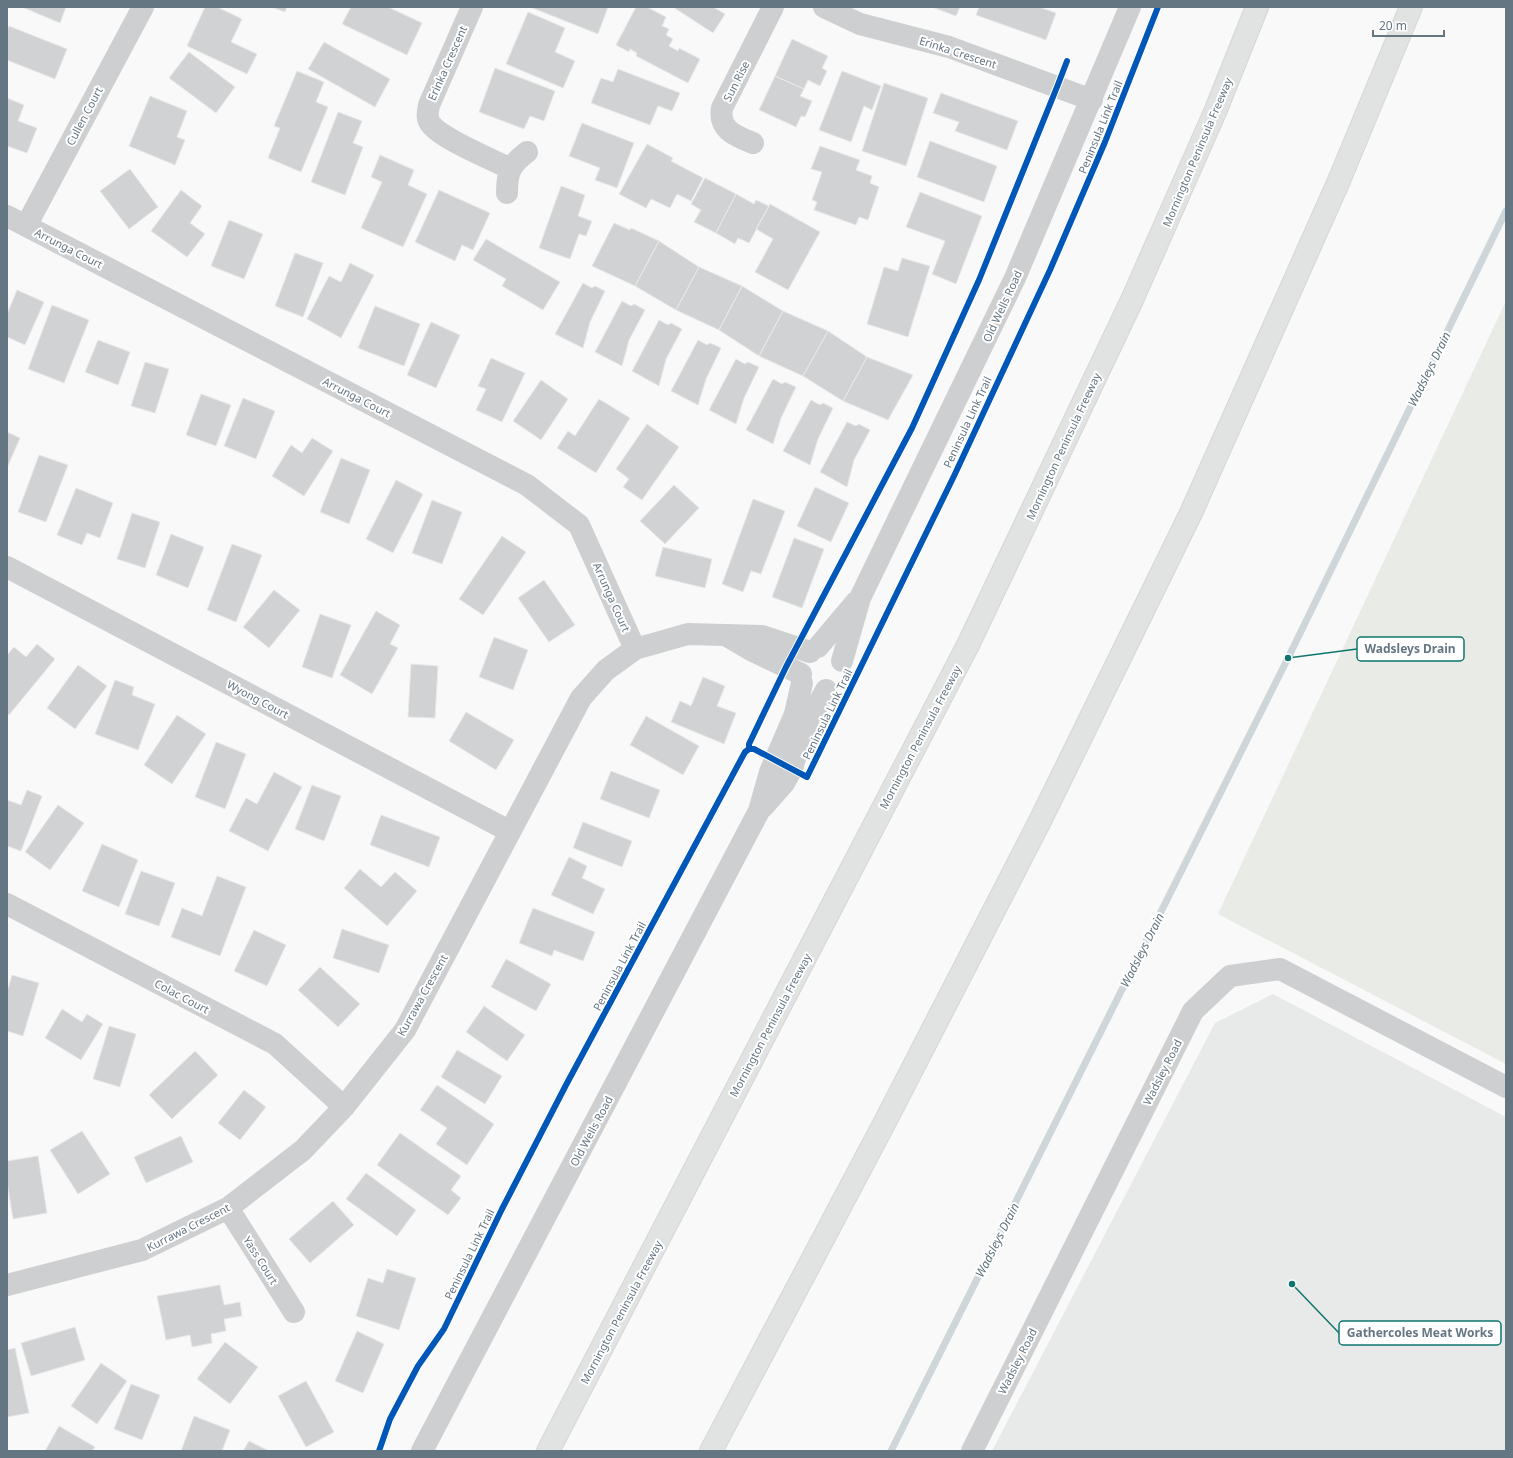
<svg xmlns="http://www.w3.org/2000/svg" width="1513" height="1458" font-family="'Noto Sans',sans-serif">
  <rect width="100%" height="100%" fill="#f9f9f9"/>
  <path fill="#e8e9e9" d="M 1273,994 L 1506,1117 L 1506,1451 L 992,1451 L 1215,1023 Z"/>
  <path fill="#e8ebe6" d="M 1506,301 L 1506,1064 L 1218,914 Z"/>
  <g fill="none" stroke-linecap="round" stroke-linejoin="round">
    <path stroke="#ced6d9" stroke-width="7" d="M 891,1451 L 1288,658 L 1506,211"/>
  </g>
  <path fill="#d0d2d3" stroke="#e8e8e8" d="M 22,7 L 66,7 L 60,23 Z
    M 205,7 L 217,7 L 242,19 L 231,42 L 257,54 L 247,74 L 187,46 Z
    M 271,7 L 287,7 L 285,12 Z
    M 351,7 L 388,7 L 422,23 L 407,55 L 342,24 Z
    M 530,7 L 608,7 L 598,34 Z
    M 636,7 L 647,7 L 666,17 L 662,26 L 669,29 L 666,35 L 673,39 L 669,46 L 678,51 L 679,48 L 700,59 L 688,83 L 636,56 L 637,53 L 630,49 L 629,52 L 616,45 Z
    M 673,7 L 713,7 L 725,14 L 713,33 Z
    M 932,7 L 960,7 L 956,16 Z
    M 979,7 L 1039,7 L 1056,13 L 1046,40 L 976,15 Z
    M 528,12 L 565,28 L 555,52 L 575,61 L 563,88 L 506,64 Z
    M 9,26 L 67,49 L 55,79 L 7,60 L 7,31 Z
    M 792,39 L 828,56 L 822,68 L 827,71 L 820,86 L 808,80 L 804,89 L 775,76 Z
    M 324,42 L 390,79 L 375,107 L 308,69 Z
    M 189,52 L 235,87 L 216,113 L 169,78 Z
    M 495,68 L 555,91 L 544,121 L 530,116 L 524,129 L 479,112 Z
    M 618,69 L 680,93 L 672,111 L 658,106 L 650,125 L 591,103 L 601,78 L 613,82 Z
    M 297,71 L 324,82 L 316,102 L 328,107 L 301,172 L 268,158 L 280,128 L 274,126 Z
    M 842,71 L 881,86 L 872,110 L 864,106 L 851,142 L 819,130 Z
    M 775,76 L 804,89 L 800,96 L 812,101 L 805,117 L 801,116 L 796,127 L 759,110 Z
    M 884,83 L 928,98 L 906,166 L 862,151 Z
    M 941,93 L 1018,121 L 1007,150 L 955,131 L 959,122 L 933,113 Z
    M 150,96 L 187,111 L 177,137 L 185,140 L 175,165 L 129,146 Z
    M 7,98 L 24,105 L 18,121 L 37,128 L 27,153 L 7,146 Z
    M 338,112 L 362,121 L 353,143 L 363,147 L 345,195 L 311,182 Z
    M 582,123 L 634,143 L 617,188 L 595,180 L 600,168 L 569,156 Z
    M 930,141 L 997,166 L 984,202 L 917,177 Z
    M 647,144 L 673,158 L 671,161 L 703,178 L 691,201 L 677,194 L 670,208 L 651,199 L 646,208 L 619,194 Z
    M 820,146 L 860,160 L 856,170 L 872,176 L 870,183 L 879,187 L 868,220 L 859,217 L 856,225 L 814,210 L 817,202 L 812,200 L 822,172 L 811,169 Z
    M 380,155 L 414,170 L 408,185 L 427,194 L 403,247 L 361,228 L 382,182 L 371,177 Z
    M 130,169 L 158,207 L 129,229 L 100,191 Z
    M 705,178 L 736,194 L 716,233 L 694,222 L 701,210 L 691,204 Z
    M 561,186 L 585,195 L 578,216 L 592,221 L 586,236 L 579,234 L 570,259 L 539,248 Z
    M 181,190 L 202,206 L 190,223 L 205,234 L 187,257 L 151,231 Z
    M 439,190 L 490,213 L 473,250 L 462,245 L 455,261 L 415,242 Z
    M 920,192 L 982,216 L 956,284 L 932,274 L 945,241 L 906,227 Z
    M 736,194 L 754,204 L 756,200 L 769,206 L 749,243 L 738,238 L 735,244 L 716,233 Z
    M 770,204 L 820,232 L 788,290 L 755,272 L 773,239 L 756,229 Z
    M 229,220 L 263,234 L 244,279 L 211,266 Z
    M 614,223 L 630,230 L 631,228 L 659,241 L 635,286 L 592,266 Z
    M 486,239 L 560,282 L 543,310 L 502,286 L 506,279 L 473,260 Z
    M 659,241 L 699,267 L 676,310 L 635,286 Z
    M 295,253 L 323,263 L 303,317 L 275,306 Z
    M 902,258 L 930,266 L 908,337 L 867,324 L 884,267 L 898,271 Z
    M 350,263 L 374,275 L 341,338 L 307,319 L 329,276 L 341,282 Z
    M 699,267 L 742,286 L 719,330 L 676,310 Z
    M 583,283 L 592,288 L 595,286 L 605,291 L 590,322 L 583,348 L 555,334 Z
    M 742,286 L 783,311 L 759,356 L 719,330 Z
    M 17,290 L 44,302 L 25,345 L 7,337 L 7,314 Z
    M 622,301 L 631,306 L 634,304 L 645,310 L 629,340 L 622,366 L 595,352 Z
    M 52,305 L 89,320 L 64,383 L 28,369 Z
    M 375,306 L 420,324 L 404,366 L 358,348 Z
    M 783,311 L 828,331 L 803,376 L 759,356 Z
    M 659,320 L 668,325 L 671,323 L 682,329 L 666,359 L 659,386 L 632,371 Z
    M 431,322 L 460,335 L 436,388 L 407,375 Z
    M 828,331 L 867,357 L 843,401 L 803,376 Z
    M 98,340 L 130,352 L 118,385 L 85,372 Z
    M 698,340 L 707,345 L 710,343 L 721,348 L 706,379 L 698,405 L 671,391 Z
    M 867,357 L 913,375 L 888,420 L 843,401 Z
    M 491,358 L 525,373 L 502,422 L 476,410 L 486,389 L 478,386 Z
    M 736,359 L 745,364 L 748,362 L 759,367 L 744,398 L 736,424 L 709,410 Z
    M 145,362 L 169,369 L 155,413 L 131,406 Z
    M 773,379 L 782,384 L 785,382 L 796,387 L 781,418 L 773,444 L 746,430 Z
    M 541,380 L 568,399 L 541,440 L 513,421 Z
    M 201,394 L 231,405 L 216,446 L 186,435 Z
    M 243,398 L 275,411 L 256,459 L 224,446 Z
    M 599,399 L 630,418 L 596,473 L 557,448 L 568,431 L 575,436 Z
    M 811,400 L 820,405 L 823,403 L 833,408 L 818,439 L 810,465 L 783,451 Z
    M 847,422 L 856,426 L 859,424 L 870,430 L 854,460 L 847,487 L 820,472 Z
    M 647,424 L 679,447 L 642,500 L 623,487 L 629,479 L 616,469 Z
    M 7,432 L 20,438 L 7,468 Z
    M 312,438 L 333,451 L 304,496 L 272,476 L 291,445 L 302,453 Z
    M 39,455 L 68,465 L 46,522 L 18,512 Z
    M 341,458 L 370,470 L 349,524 L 320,512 Z
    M 396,480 L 423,494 L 393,553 L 366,539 Z
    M 674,485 L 699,508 L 665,544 L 640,521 Z
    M 815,487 L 849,503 L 831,542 L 797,526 Z
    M 76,488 L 113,503 L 100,538 L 87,533 L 82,545 L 57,535 Z
    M 753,499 L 785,511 L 761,574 L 751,571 L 743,592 L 722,584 Z
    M 432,500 L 462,512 L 442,564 L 412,553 Z
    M 132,513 L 160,522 L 145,568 L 117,559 Z
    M 171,534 L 204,547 L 188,588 L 156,575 Z
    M 502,536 L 526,552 L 483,615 L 459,599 Z
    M 794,538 L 824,549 L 802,608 L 772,597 Z
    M 232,544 L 262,555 L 236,622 L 207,610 Z
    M 663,547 L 712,559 L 705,588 L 655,576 Z
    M 544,580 L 575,625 L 549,642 L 518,598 Z
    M 274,590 L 300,610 L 269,648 L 243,627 Z
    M 376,611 L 400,625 L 390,644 L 398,648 L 372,694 L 340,675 Z
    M 320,614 L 351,625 L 332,678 L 302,667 Z
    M 494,637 L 528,650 L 513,690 L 479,677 Z
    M 37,644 L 55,659 L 9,715 L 7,713 L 7,655 L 14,647 L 26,657 Z
    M 411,664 L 438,666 L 435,718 L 408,717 Z
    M 78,665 L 107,686 L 75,729 L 47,708 Z
    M 703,677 L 725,686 L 717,706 L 736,713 L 724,744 L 671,722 L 680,701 L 691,706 Z
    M 115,680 L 134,687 L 132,695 L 155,704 L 138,750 L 95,734 Z
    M 466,712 L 514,740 L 496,770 L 449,741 Z
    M 177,715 L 206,734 L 172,784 L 144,765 Z
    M 646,716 L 699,746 L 683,775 L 630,745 Z
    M 216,742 L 246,754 L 225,809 L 195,797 Z
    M 611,771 L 660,790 L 649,818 L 600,799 Z
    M 274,772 L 302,787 L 268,851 L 229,831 L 246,798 L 257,804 Z
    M 312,785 L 341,796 L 324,841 L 295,829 Z
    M 27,790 L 42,796 L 21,851 L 7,846 L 7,800 L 21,805 Z
    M 58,805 L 84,823 L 50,870 L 25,852 Z
    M 381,815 L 440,837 L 429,867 L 370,845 Z
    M 583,822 L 632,841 L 622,867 L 573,848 Z
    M 102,844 L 138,860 L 119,907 L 82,891 Z
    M 569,857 L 587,866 L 582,878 L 605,889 L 593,914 L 551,895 Z
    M 360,869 L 381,887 L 395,872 L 417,891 L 387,926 L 344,888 Z
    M 141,871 L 175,883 L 159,926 L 125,914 Z
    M 217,876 L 246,887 L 220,956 L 171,937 L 182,908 L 202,916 Z
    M 533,908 L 595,932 L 583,961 L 554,950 L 552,956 L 519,943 Z
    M 342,929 L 389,945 L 379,973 L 333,958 Z
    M 254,930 L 286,945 L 267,986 L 234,971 Z
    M 506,959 L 551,984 L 536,1011 L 491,987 Z
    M 320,967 L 360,1004 L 338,1027 L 298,990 Z
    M 12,975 L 39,983 L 23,1036 L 7,1031 L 7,992 Z
    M 484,1006 L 525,1035 L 507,1061 L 466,1032 Z
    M 62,1009 L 82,1022 L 87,1014 L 103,1024 L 81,1060 L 45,1038 Z
    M 109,1026 L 136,1034 L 120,1087 L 93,1079 Z
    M 457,1050 L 502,1076 L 485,1104 L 441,1077 Z
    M 195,1051 L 218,1075 L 172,1119 L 149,1095 Z
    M 437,1085 L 494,1124 L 467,1165 L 436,1144 L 447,1128 L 420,1110 Z
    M 244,1090 L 266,1107 L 240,1140 L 218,1123 Z
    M 82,1131 L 110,1174 L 78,1194 L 50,1150 Z
    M 400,1133 L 461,1176 L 451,1190 L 461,1198 L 448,1215 L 377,1165 Z
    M 181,1136 L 193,1162 L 146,1183 L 134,1157 Z
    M 38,1156 L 47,1213 L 13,1219 L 7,1182 L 7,1161 Z
    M 366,1173 L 416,1210 L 397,1236 L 346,1199 Z
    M 333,1201 L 354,1225 L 310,1263 L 289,1239 Z
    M 387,1269 L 416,1278 L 399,1330 L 356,1316 L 368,1278 L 383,1283 Z
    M 220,1285 L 224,1305 L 240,1302 L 242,1316 L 224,1319 L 226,1331 L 211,1334 L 212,1343 L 192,1347 L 190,1335 L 166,1340 L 157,1296 Z
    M 75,1327 L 85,1360 L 31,1376 L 21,1343 Z
    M 357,1331 L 384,1344 L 363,1393 L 335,1381 Z
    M 225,1342 L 258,1367 L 230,1404 L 197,1379 Z
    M 15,1348 L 29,1413 L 7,1417 L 7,1350 Z
    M 101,1363 L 127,1381 L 97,1424 L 71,1406 Z
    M 306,1381 L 334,1432 L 306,1447 L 278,1396 Z
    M 131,1384 L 160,1395 L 142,1440 L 114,1429 Z
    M 194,1416 L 230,1430 L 222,1451 L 181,1451 Z
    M 59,1426 L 95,1447 L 92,1451 L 45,1451 Z
    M 249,1441 L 269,1451 L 243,1451 Z"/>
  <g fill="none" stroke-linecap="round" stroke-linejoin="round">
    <g stroke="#d5d6d6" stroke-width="24">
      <path id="highway" d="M 548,1451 L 968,645 L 1132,300 L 1215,112 L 1257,7
        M 711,1451 L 886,1120 L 1040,821 L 1191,513 L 1338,183 L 1411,7"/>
    </g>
    <path stroke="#cecfd0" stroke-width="22" d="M 472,7 L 429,105 C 428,112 426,117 430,123 C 439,138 493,160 511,169
      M 824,7 L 860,24 L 949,47 L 1092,100
      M 753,143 C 736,136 718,130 722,108 L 773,7
      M 507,193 C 507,172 510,165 527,152
      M 7,216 L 527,485 L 579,525 L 635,649
      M 26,226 L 143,7
      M 7,567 L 509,831
      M 727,636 L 751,650 L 801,674
      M 818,647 L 856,602
      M 842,661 L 860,598 L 1015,278 L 1130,7
      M 763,807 L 784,783 L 792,769 L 802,734 L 826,690
      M 7,904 L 275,1044 L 344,1107
      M 228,1208 L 294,1312
      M 7,1285 L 142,1250 L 228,1208 L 303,1150 L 344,1107 L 405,1030 L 581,698 L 606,670 L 635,649 L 688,634 L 762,636 L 810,652
      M 422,1451 L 759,811 L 770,772 L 795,714 L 802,683
      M 972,1451 L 1193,1011 L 1230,976 L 1280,969 L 1506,1087"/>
    <use href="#highway" stroke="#e1e2e2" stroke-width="22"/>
    <g stroke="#fff" stroke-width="8">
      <path id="cycleway" d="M 749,749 L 749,744 L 786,667 L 912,428 L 979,280 L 1057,87 L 1067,61
        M 379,1451 L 390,1419 L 418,1366 L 444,1329 L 502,1209 L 566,1085 L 745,752 L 749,749 L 754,749 L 807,777 L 954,476 L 1050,270 L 1105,142 L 1158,7"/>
    </g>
    <use href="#cycleway" stroke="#0057b8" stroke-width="6"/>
  </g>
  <g text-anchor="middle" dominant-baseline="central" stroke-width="4" stroke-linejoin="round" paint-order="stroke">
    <g font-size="11" fill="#657683" stroke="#fff">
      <text transform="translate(958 52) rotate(18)">Erinka Crescent</text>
      <text transform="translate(447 63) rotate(-66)">Erinka Crescent</text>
      <text transform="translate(736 81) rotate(-63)">Sun Rise</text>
      <text transform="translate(84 116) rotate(-62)">Cullen Court</text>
      <text transform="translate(1100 127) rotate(-68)">Peninsula Link Trail</text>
      <text transform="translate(1197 152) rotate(-67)">Mornington Peninsula Freeway</text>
      <text transform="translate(69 248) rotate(27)">Arrunga Court</text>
      <text transform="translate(1002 306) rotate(-65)">Old Wells Road</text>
      <text transform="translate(357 397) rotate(27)">Arrunga Court</text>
      <text transform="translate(967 422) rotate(-65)">Peninsula Link Trail</text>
      <text transform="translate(1063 446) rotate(-65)">Mornington Peninsula Freeway</text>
      <text transform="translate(612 597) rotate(66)">Arrunga Court</text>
      <text transform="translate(258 699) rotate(28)">Wyong Court</text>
      <text transform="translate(827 714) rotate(-64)">Peninsula Link Trail</text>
      <text transform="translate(920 737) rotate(-62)">Mornington Peninsula Freeway</text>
      <text transform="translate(619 966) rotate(-62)">Peninsula Link Trail</text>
      <text transform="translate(422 995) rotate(-61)">Kurrawa Crescent</text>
      <text transform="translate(182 996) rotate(28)">Colac Court</text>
      <text transform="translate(770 1025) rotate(-62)">Mornington Peninsula Freeway</text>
      <text transform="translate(1162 1072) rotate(-63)">Wadsley Road</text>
      <text transform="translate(591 1131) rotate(-62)">Old Wells Road</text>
      <text transform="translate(188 1227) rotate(-27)">Kurrawa Crescent</text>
      <text transform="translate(469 1254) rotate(-64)">Peninsula Link Trail</text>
      <text transform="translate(261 1260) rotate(58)">Yass Court</text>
      <text transform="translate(621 1312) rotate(-62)">Mornington Peninsula Freeway</text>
      <text transform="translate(1017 1361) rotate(-63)">Wadsley Road</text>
    </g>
    <g font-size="12" font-style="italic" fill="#60757c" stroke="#fff">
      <text transform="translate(1429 369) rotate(-64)">Wadsleys Drain</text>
      <text transform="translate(1142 950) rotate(-63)">Wadsleys Drain</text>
      <text transform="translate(997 1240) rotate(-63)">Wadsleys Drain</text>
    </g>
  </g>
  <path fill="none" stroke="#0f766e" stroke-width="1.5" d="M1288 658L1357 649M1292 1284L1339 1333"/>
  <g fill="#0f766e" stroke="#fff" stroke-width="1.5">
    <circle cx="1288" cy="658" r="4"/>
    <circle cx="1292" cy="1284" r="4"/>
  </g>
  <g fill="#fff" stroke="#0f766e" stroke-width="1.5">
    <rect x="1357" y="637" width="107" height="24" rx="4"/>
    <rect x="1339" y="1321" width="162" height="24" rx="4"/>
  </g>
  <g font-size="12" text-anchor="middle" font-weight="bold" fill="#657683">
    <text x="1410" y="653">Wadsleys Drain</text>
    <text x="1420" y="1337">Gathercoles Meat Works</text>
  </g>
  <rect width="1513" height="1458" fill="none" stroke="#657683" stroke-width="16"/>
  <path d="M1373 30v6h71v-6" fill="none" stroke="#657683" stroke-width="2"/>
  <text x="1379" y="30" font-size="12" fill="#657683" stroke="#ffffff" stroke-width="3" paint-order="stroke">20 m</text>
</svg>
